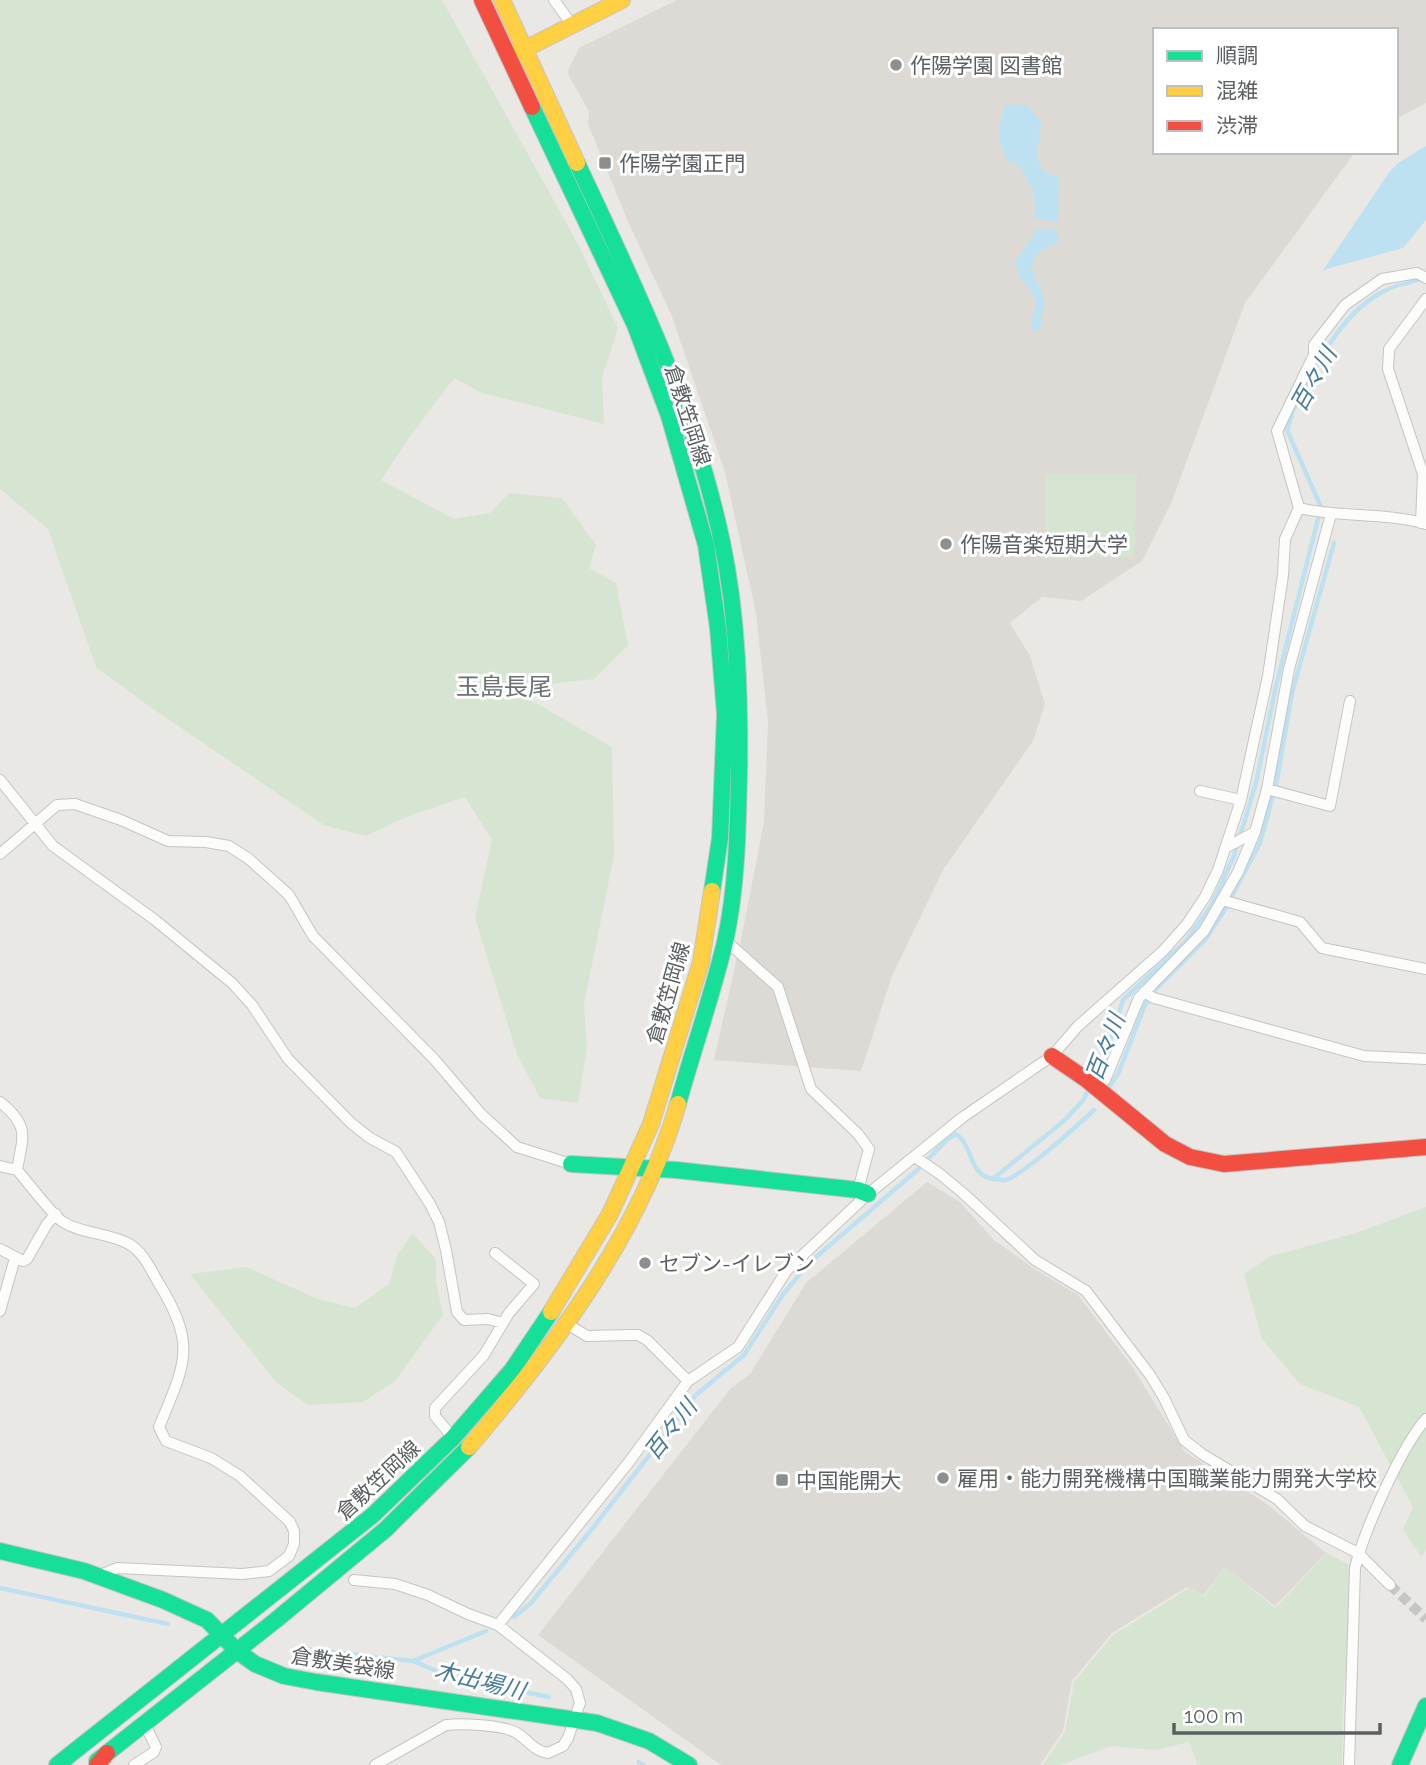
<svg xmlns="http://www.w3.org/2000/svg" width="1426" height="1765" font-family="Raleway,'Noto Sans JP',sans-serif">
  <rect width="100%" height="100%" fill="#eae8e5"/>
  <path fill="#dddad5" d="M 677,0 L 1426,0 L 1426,103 L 1396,119 L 1396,30 L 1155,30 L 1155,152 L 1355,152 L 1245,303 L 1172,501 L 1142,561 L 1081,601 L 1042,597 L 1010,623 L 1030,656 L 1045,704 L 1033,741 L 943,870 L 892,976 L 861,1071 L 714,1060 L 741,940 L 764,822 L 768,722 L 756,613 L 725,472 L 671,314 L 629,224 L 588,124 L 589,112 L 567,72 L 579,48 Z
    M 927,1182 L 960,1202 L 994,1240 L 1036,1270 L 1078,1295 L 1131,1365 L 1185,1452 L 1267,1504 L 1326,1553 L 1275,1606 L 1225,1567 L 1204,1595 L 1187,1587 L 1112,1633 L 1072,1681 L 1063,1731 L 1040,1765 L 721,1765 L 538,1635 L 731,1388 L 750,1374 L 806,1283 Z"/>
  <path fill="#d6e4d2" d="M 0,0 L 442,0 L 578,244 L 618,328 L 602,377 L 604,424 L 482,393 L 454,378 L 409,438 L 381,480 L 454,519 L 490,513 L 509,493 L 562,498 L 596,545 L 589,568 L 616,583 L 628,645 L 594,679 L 510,688 L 612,747 L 614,855 L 584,1004 L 587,1049 L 578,1103 L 540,1098 L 517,1054 L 475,918 L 492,840 L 465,797 L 406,817 L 366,836 L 324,825 L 153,709 L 96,667 L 48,529 L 0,489 Z
    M 1046,474 L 1137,474 L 1134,557 L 1044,559 Z
    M 1426,1207 L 1426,1551 L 1421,1557 L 1403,1529 L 1413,1507 L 1359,1407 L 1300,1384 L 1262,1339 L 1244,1274 L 1271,1256 L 1356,1233 Z
    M 412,1233 L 436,1259 L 436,1281 L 443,1315 L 395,1381 L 363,1402 L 307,1405 L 275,1381 L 190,1274 L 246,1267 L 318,1299 L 355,1308 L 389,1284 L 397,1256 Z
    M 1327,1553 L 1355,1568 L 1343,1703 L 1342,1765 L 1198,1765 L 1189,1742 L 1155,1750 L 1112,1746 L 1060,1765 L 1043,1765 L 1065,1732 L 1074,1682 L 1113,1635 L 1189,1588 L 1205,1596 L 1225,1567 L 1275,1608 Z"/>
  <path fill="#bde1f0" d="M 1007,104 L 1026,105 L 1041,121 C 1040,146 1027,170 1059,177 L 1058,222 L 1034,219 C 1038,196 1029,180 1016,163 L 1008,162 C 997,143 995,124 1007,104 Z
    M 1426,146 L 1426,220 L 1403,248 L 1323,270 L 1388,174 L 1398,163 Z
    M 1035,229 L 1057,230 L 1058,243 C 1043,247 1028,257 1033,274 C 1035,281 1042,286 1043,294 C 1045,304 1041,317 1041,328 L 1034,333 L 1030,324 C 1046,282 1020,296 1015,262 L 1032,237 Z
    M 1420,277 L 1423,281 C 1412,284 1401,286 1391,290 C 1341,313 1319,367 1294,413 L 1290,412 C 1312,370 1333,320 1374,294 C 1388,285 1405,282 1420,277 Z"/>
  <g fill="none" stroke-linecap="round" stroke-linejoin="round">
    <path stroke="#bde1f0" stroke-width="4.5" d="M 1109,1087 L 1118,1074 L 1145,1005 L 1155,990 L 1205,940 L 1224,911 L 1260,843 L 1276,785 L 1292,693 L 1334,543
      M 994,1179 C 997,1179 1001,1180 1005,1180 C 1021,1177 1080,1123 1094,1110
      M 0,1588 L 168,1624
      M 514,1617 L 530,1604 L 592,1529 L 696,1395 L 744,1355 L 782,1296 L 808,1264 L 915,1172 L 947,1140 L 956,1134 C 974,1146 968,1175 993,1179 L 1066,1119 L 1084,1099 L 1107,1051 L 1123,1000 L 1185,942 L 1211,906 L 1234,856 L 1256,783 L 1276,686 L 1321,507 L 1287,430 L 1293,410
      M 306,1649 L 413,1661 L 451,1677 L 549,1697
      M 413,1661 L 486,1631
      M 639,1762 L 644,1765"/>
    <path stroke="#c6c6c4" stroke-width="10" stroke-dasharray="10 5" stroke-linecap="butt" d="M 1390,1585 L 1426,1619"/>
    <g stroke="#c4c5c4" stroke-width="12">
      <path id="street" d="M 554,0 L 572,25
        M 1299,508 C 1341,518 1385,512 1426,524
        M 1421,523 L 1423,474 L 1388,369 L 1389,349 L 1426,299
        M 0,780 L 53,846 L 155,920 L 232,983 L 252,1005 L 288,1059 L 351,1123 L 370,1138 L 396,1152 L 430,1204 L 439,1222 L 446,1250 L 457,1312 L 464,1320 L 488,1319 L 503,1323
        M 1267,789 L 1330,806 L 1350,701
        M 1241,800 L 1268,676 L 1283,575 L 1285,539 L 1299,508 L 1277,431 L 1314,355 L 1314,345 L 1345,305 L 1382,279 L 1417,273 L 1426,278
        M 1225,848 L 1255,832 L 1267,789 L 1289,669 L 1331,514
        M 0,854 L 57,805 L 75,804 L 121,820 L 168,841 L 206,842 L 229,846 L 249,859 L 289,895 L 313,936 L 434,1059 L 481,1114 L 517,1147 L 571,1164
        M 1222,900 L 1300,922 L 1322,948 L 1426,969
        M 725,940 L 778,987 L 811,1089 L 858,1134 L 869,1149 L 858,1190
        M 1144,992 L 1154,998 L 1364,1056 L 1426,1059
        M 1097,1089 L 1105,1080 L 1139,998 L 1204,931 L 1238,872 L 1255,832
        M 0,1102 C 30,1126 23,1136 17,1170 C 27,1181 52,1215 63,1222 C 82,1234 109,1233 129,1244 C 143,1252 150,1268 158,1282 C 197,1345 186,1362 159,1427 L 166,1441 L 211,1458 L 240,1476 L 290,1522 L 294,1531 L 294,1544 L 289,1556 L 269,1571 L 242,1574 L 117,1568 L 100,1575
        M 915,1157 L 940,1174 L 964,1194 L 1035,1260 L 1086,1291 L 1150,1375 L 1164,1398 L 1184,1440 L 1202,1454 L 1277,1499 L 1305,1526 L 1358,1553 L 1390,1585
        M 0,1166 L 17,1170
        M 0,1249 L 23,1261 L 27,1259 L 47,1224 L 56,1214
        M 0,1311 L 15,1258
        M 567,1324 L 587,1336 L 630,1335 L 638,1335 L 647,1340 L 688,1381
        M 453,1438 L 435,1416 L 435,1408 L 484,1355 L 509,1313 L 534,1284 L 495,1253
        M 354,1580 L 395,1584 L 428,1595 L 468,1614 L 498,1625 L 567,1679 L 576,1689 L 580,1703 L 568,1738 L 563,1746 L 548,1753 C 533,1751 528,1739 515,1732 C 501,1725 462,1723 446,1725 L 375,1765
        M 498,1625 L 629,1462 L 688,1381 L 738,1347 L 787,1270 L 868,1194 L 963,1117 L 1052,1056 L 1078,1026 L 1163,951 L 1187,924 L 1205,897 L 1218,870 L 1241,800 L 1200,791
        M 134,1765 L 154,1752 L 156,1747 L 144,1723
        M 1349,1765 L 1355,1568 C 1364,1531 1401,1447 1426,1419"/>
    </g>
    <g stroke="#c4c5c4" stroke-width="18">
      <path id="fast" d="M 532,107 L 635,325 L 669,416 L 706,545 L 718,628 L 725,714 L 720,838 L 712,891
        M 577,163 C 635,286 694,408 722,542 C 738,617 740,697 739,773 C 738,828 737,888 725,942 C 712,996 693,1050 678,1104
        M 571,1164 L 676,1170 L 858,1190 L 868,1194
        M 0,1551 L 84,1571 L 163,1600 L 207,1620 L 237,1651 L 255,1664 L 284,1676 L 316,1682 L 597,1723 L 649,1741 L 689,1765
        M 97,1761 L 276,1620 L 386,1529 L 469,1447
        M 57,1765 L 373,1515 L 453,1438 L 512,1370 L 551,1312
        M 1400,1765 L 1426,1706"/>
    </g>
    <g stroke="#c4c5c4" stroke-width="18">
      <path id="slow" d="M 502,0 L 577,163
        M 515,54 L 622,0
        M 551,1312 L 610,1214 L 651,1124 L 701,962 L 712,891
        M 469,1447 C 554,1347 641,1232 678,1104"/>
    </g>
    <g stroke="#c4c5c4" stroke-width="18">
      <path id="jam" d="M 482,0 L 532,107
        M 1052,1056 L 1087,1080 L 1165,1144 L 1190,1157 L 1224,1164 L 1426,1147
        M 97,1765 L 107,1753"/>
    </g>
    <use href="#street" stroke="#fcfcfb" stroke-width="10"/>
    <use href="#fast" stroke="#16e098" stroke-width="16"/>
    <use href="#slow" stroke="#ffcf43" stroke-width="16"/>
    <use href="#jam" stroke="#f24e42" stroke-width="16"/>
  </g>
  <g fill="#8d8f8f" stroke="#fff" stroke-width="2.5">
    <circle cx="896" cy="65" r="7"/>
    <rect x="598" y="156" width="14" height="14" rx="3.5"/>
    <circle cx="946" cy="544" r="7"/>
    <circle cx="645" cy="1263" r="7"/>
    <circle cx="943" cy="1478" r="7"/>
    <rect x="775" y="1473" width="14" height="14" rx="3.5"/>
  </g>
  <g text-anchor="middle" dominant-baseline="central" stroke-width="6" stroke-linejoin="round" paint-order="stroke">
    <g font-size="21" fill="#5b5f61" stroke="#fff" text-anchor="start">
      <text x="910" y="65">作陽学園 図書館</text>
      <text x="619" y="163">作陽学園正門</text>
      <text x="960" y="544">作陽音楽短期大学</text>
      <text x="659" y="1263">セブン-イレブン</text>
      <text x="957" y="1478">雇用・能力開発機構中国職業能力開発大学校</text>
      <text x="796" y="1480">中国能開大</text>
    </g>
    <g font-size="21" fill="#5b5f61" stroke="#fff">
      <text transform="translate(688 415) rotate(72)">倉敷笠岡線</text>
      <text transform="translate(668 993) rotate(-74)">倉敷笠岡線</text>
      <text transform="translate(378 1480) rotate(-43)">倉敷笠岡線</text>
      <text transform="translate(343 1663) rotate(9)">倉敷美袋線</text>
    </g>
    <g font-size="23" font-style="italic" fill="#477b9c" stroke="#fff">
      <text transform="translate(1313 379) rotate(-61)">百々川</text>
      <text transform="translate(1105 1047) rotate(-69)">百々川</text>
      <text transform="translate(670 1429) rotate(-52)">百々川</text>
      <text transform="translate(480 1680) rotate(14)">木出場川</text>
    </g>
    <g font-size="24" fill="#6c7173" stroke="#fff">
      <text x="504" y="686">玉島長尾</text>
    </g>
  </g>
  <rect x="1153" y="28" width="245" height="126" fill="#ffffff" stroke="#bdbfc0" stroke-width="2"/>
  <rect x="1167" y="51" width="35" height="10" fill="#16e098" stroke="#bdbfc0" stroke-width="2"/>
  <text x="1216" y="63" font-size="21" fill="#5b5f61">順調</text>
  <rect x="1167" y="86" width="35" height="10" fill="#ffcf43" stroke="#bdbfc0" stroke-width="2"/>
  <text x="1216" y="98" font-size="21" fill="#5b5f61">混雑</text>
  <rect x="1167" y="121" width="35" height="10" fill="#f24e42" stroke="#bdbfc0" stroke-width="2"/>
  <text x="1216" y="133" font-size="21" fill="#5b5f61">渋滞</text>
  <path d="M1174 1723v10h206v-10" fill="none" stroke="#5b5f61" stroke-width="3.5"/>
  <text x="1184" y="1723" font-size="21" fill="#5b5f61" stroke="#ffffff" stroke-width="5" paint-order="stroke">100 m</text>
</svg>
